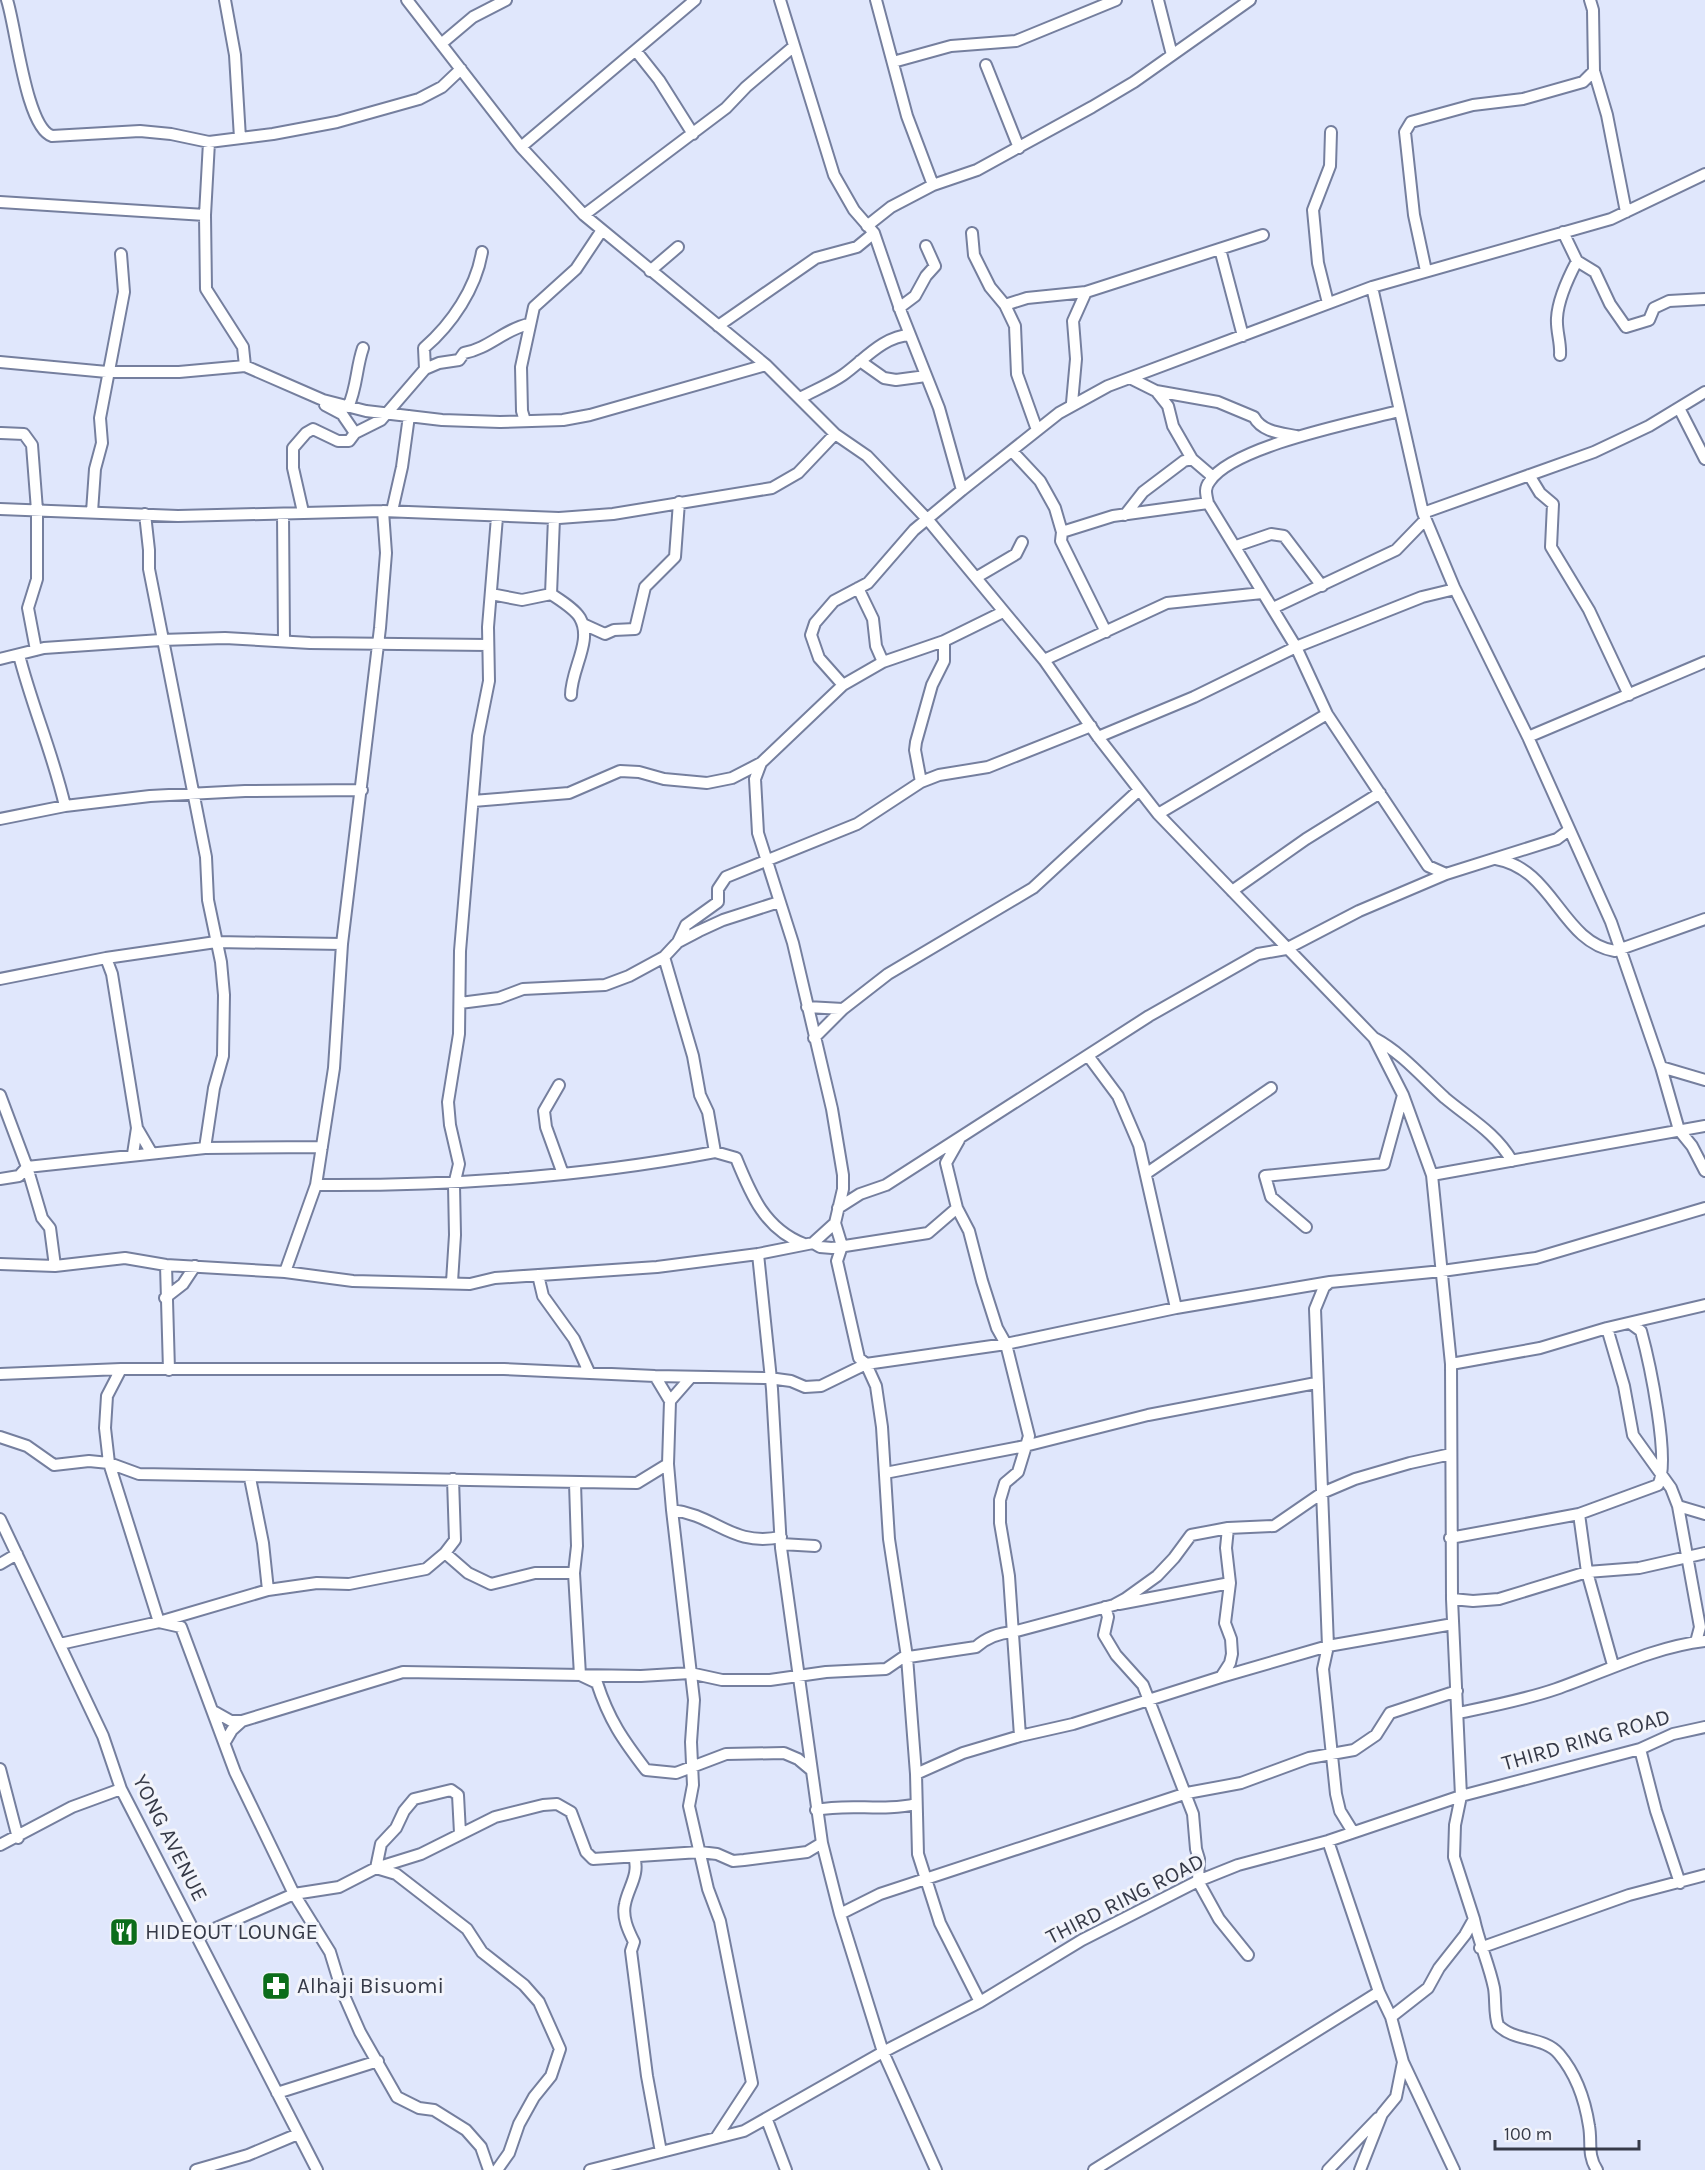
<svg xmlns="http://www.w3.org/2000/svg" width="1705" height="2170" font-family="Karla,sans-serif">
  <rect width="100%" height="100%" fill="#e0e7fc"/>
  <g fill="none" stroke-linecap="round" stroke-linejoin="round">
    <g stroke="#757f9e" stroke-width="14">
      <path id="minor" d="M 7,0 C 16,27 26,128 52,136 L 140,131 L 171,134 L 209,142 L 273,134 L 337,122 L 419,99 L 442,87 L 461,69
        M 225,0 L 235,55 L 240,138
        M 407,0 L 521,147 L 584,215 L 766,365 L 835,434 L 867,456 L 928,520 L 1044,660 L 1098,737 L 1158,814 L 1374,1038 L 1403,1095 L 1432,1175 L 1451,1364 L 1452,1599 L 1461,1796 L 1455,1825 L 1454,1857 L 1474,1919 L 1465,1935 L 1439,1968 L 1428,1988 L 1391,2017
        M 780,0 L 834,175 L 854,210 L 874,233 L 901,312 L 939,408 L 962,490
        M 876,0 L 907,116 L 933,185
        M 1158,0 L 1172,55
        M 441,44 L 473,17 L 506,0
        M 636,51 L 659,80 L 693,134
        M 893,62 L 951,46 L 1016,41 L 1116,0
        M 986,65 L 1019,148
        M 1594,71 L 1607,115 L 1626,212
        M 521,147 L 695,0
        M 0,202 L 205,215 L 209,142
        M 205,215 L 206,289 L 243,347 L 245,366
        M 584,215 L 726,108 L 746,87 L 793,47
        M 867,226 L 891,207 L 933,185 L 977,170 L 1092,107 L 1134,82 L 1250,0
        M 1563,232 L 1577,261 L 1595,272 L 1610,304 L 1626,327 L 1649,320 L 1654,308 L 1669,301 L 1705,299
        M 972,233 L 974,255 L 990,287 L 1005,305 L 1015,326 L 1017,374 L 1037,430
        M 1220,249 L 1243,336
        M 650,271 L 678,247
        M 1426,271 L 1414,215 L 1405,132 L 1411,122 L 1473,105 L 1523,99 L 1583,82 L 1594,71 L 1593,10 L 1590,0
        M 1372,287 L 1423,513 L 1454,587 L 1528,737 L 1611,922 L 1661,1067 L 1679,1130 L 1692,1146 L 1705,1171
        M 1328,303 L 1318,263 L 1313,210 L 1330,166 L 1331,132
        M 1005,305 L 1027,298 L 1086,292 L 1263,235
        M 899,308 L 915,296 L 926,276 L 935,266 L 926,246
        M 718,326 L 816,258 L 857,247 L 874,233
        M 1560,355 C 1561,342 1556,331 1557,318 C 1558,299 1568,278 1577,261
        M 860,361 L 884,378 L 896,380 L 926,376
        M 0,362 L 107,372 L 179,372 L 245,366 L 323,400 L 366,411 L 442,420 L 500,422 L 563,420 L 590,415 L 766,365
        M 425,369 L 424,348 C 452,324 476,288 482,252
        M 1130,378 L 1156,391 L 1168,406 L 1173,426 L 1192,459 L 1213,477
        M 1156,391 L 1218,402 L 1254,417 C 1262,432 1281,433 1296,436
        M 802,397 C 815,390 830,384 843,375 C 863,361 883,336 910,335
        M 1072,403 L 1076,359 L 1073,321 L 1086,292
        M 325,405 L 342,414 L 355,433
        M 348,407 C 357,388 356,368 363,348
        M 1679,408 L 1705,459
        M 1399,411 C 1357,422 1233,446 1210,481 C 1204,488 1206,494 1208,503 L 1296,647 L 1327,714 L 1428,866 L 1446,874
        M 525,421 L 522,411 L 521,367 L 534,307 L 576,269 L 602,230
        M 1,433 L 24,434 L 32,445 L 37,510 L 37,579 L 28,608 L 36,650
        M 1012,451 L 1040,481 L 1055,508 L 1062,532
        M 1529,475 L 1540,493 L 1553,504 L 1551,547 L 1589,610 L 1629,695
        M 0,509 L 178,516 L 383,511 L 559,518 L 613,514 L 772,488 L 798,473 L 835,434
        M 392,511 L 402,467 L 409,416
        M 92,512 L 95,469 L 102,443 L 100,418 L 124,292 L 121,254
        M 303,512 L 293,468 L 293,448 L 306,433 L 313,429 L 338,441 L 349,441 L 355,433 L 381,420 L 425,369 L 439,363 L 459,360 L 464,353 C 488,349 505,329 529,324
        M 1423,513 L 1594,452 L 1649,426 L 1705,392
        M 145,514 L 149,550 L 149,569 L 206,857 L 208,900 L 221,962 L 224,995 L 223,1056 L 214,1088 L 205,1148
        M 283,514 L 284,641
        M 1125,515 L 1143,492 L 1184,461 L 1192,459
        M 1236,546 L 1271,534 L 1284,536 L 1322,586
        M 977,577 L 1016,554 L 1022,542
        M 858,588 L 873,619 L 876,646 L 883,662
        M 491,594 L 522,600 L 551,594 L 554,518
        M 551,594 C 560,600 575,609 580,618 C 593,641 571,669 571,695
        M 1273,608 L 1396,550 L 1425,520
        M 583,624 L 605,634 L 614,630 L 635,629 L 645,587 L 675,557 L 679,502
        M 1106,632 L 1061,541 L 1062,532 L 1113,516 L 1208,503
        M 19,655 C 32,706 53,754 65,806
        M 0,659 L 44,648 L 161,640 L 225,638 L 310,643 L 488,645
        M 1044,660 L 1167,603 L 1262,593
        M 843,685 L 819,658 L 811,635 L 815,623 L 834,601 L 868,583 L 914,530 L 962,490 L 1059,413 L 1108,386 L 1372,287 L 1611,219 L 1705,174
        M 1098,737 L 1194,697 L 1296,647 L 1422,597 L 1451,590 L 1454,587
        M 1528,737 L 1705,662
        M 921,782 L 915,750 L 916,742 L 932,685 L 944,661 L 944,641
        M 473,801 L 569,793 L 620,771 L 639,772 L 664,779 L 707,783 L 732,778 L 761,763 L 843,685 L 883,662 L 944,641 L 1003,612
        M 1158,814 L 1327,714
        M 0,819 L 65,806 L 150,796 L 245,791 L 362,790
        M 1496,859 C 1554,869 1561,942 1615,951 L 1705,919
        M 1232,891 L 1306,839 L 1380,793
        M 678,942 L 686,925 L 718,902 L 718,889 L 726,877 L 857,824 L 921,782 L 939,775 L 988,767 L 1091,726
        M 106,958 L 112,974 L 137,1128 L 133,1154
        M 0,979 L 106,958 L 216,942 L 342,944
        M 460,1003 L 499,998 L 523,989 L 605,985 L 629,976 L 664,957 L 678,942 L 699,931 L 723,920 L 779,902
        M 807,1007 L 843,1009
        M 814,1038 L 843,1009 L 888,974 L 1033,888 L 1138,791
        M 1374,1038 C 1402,1053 1422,1077 1445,1098 C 1470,1119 1495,1132 1512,1161
        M 1089,1057 L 1118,1096 L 1139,1145 L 1176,1308
        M 1661,1067 L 1705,1080
        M 559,1085 L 544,1111 L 546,1127 L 563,1174
        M 0,1095 L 27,1167 L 42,1218 L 50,1228 L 55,1266
        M 137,1128 L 151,1152
        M 959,1140 L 946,1163 L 957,1208 L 969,1231 L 982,1281 L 997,1328 L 1006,1344 L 1029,1436 L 1018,1472 L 1005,1483 L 1000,1500 L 1000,1523 L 1009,1576 L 1020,1736
        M 715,1152 L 736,1158 C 751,1195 765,1229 804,1244
        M 1147,1173 L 1271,1088
        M 1432,1175 L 1705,1126
        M 0,1179 L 19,1176 L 27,1167 L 205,1148 L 322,1147
        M 316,1185 C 449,1186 584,1177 715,1152 L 708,1112 L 700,1095 L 693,1056 L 664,957
        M 838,1208 L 860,1194 L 886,1185 L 1149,1016 L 1258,954 L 1286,949 L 1359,911 L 1446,874 L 1557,839 L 1569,830
        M 835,1223 L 842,1246 L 837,1261 L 859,1358 L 866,1364 L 876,1386 L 882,1427 L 889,1539 L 907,1657 L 916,1774 L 918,1854 L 940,1923 L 980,2002
        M 1306,1227 L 1271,1197 L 1265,1176 L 1384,1164 L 1403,1095
        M 813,1243 L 820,1247 L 832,1248 L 928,1233 L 957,1208
        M 758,1254 L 772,1389 L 781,1548 L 822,1843 L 840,1914 L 883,2052 L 936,2170
        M 0,1264 L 55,1266 L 125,1258 L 166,1265 L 285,1272 L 353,1281 L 470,1284 L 495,1278 L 657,1267 L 758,1254 L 813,1243 L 835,1223 L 843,1189 L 843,1175 L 832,1109 L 793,943 L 758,833 L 755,779 L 761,763
        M 166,1265 L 169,1370
        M 285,1272 L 316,1185 L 334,1068 L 342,944 L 380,628 L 386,553 L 383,511
        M 538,1275 L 543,1296 L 574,1339 L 589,1372
        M 452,1282 L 455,1235 L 454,1185 L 459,1164 L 450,1125 L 448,1102 L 459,1034 L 460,951 L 478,736 L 489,681 L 488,627 L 497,517
        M 165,1298 L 183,1284 L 195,1266
        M 1607,1328 L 1624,1386 L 1633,1435 L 1671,1488 L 1678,1506 L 1705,1514
        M 1451,1364 L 1540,1348 L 1607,1328 L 1705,1305
        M 121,1369 L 107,1396 L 105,1428 L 109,1463 L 159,1622 L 181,1627 L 235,1772 L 294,1894 L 330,1952 L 342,1991 L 360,2032 L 397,2097 L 419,2108 L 434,2110 L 466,2130 L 481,2147 L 489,2170
        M 0,1374 L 121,1369 L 504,1369 L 655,1376 L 769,1378 L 791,1381 L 805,1387 L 821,1386 L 866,1364 L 1006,1344 L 1176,1308 L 1330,1282
        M 655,1376 L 670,1401 L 668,1464 L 672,1510 L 694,1700 L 691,1742 L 693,1785 L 689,1806 L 708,1889 L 720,1921 L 752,2083 L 716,2138
        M 670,1401 L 691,1377
        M 0,1437 L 27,1446 L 54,1465 L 89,1461 L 109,1463 L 139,1474 L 637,1483 L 668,1464
        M 885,1473 L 1025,1446 L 1148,1415 L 1316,1383
        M 250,1478 L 263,1543 L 268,1590
        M 575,1483 L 577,1546 L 574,1573 L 580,1675 L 597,1683 C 609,1720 623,1740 646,1770 L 676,1773 L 726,1754 L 784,1753 L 798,1759 L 810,1769
        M 1678,1506 L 1700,1627 L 1696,1642
        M 672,1510 C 716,1515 731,1547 781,1537
        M 1579,1514 L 1658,1485 C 1671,1462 1649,1360 1641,1331 L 1630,1323
        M 0,1519 L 103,1736 L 121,1789 L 317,2170
        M 1450,1538 L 1579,1514 L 1587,1572 L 1613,1665
        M 781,1544 L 815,1546
        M 445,1553 L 468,1573 L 491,1584 L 535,1573 L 574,1573
        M 0,1564 L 17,1554
        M 1452,1599 L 1473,1601 L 1499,1599 L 1587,1572 L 1639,1568 L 1705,1553
        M 1119,1604 L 1230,1583
        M 1105,1607 L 1108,1617 L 1104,1635 L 1116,1655 L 1143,1685 L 1193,1814 L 1196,1849 L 1199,1859 L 1198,1881 L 1219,1919 L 1248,1955
        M 60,1644 L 159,1622 L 268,1590 L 317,1583 L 349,1584 L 426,1569 L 445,1553 L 455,1540 L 453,1479
        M 1221,1677 L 1230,1663 L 1232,1654 L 1231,1639 L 1225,1623 L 1230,1583 L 1226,1548 L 1228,1528
        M 215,1712 L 231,1721 L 242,1721
        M 1458,1713 C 1492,1706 1524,1700 1556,1689 C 1605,1672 1653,1647 1705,1641
        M 225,1742 L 232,1730 L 242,1721 L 403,1672 L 641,1676 L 690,1673 L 722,1680 L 770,1680 L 826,1672 L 886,1669 L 902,1658 L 976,1647 C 987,1637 999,1633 1013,1632 L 1114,1605 L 1125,1599 L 1157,1576 L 1174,1558 L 1191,1535 L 1228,1528 L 1274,1526 L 1322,1493 L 1355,1479 L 1410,1463 L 1451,1454
        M 1640,1749 L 1656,1811 L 1680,1883
        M 0,1769 L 18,1838
        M 916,1774 L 963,1753 L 1020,1736 L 1073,1724 L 1221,1677 L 1328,1646 L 1453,1624
        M 816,1810 C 849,1803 883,1812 916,1804
        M 1353,1832 L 1340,1811 L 1336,1794 L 1323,1669 L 1328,1646 L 1315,1309 L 1324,1287 L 1330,1282 L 1442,1271 L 1536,1258 L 1705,1208
        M 460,1833 L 458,1795 L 451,1790 L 414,1799 L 404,1811 L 396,1828 L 381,1844 L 376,1868 L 396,1874 L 467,1929 L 482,1952 L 524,1985 L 539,2002 L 560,2049 L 551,2076 L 534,2097 L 519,2124 L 509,2153 L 497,2170
        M 1328,1841 L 1379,1992 L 1391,2017 L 1403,2062 L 1454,2170
        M 0,1845 L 72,1807 L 121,1789
        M 634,1857 C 640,1874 628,1888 625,1904 C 622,1917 628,1930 634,1942 L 631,1951 L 647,2076 L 661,2152
        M 840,1914 L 880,1894 L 1187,1793 L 1241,1783 L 1309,1758 L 1354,1750 L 1376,1735 L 1390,1713 L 1457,1691
        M 1474,1919 C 1479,1943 1489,1964 1494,1988 C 1496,2000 1494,2014 1498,2025 C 1514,2042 1544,2036 1559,2054 C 1576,2074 1585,2100 1589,2126 C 1592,2142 1587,2155 1597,2170
        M 198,1936 L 294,1894 L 339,1887 L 376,1868 L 421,1854 L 495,1817 L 543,1805 L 557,1804 L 571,1812 L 586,1852 L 593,1859 L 700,1852 L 717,1854 L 733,1861 L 744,1860 L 807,1852 L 822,1843
        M 1480,1948 L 1629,1895 L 1705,1875
        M 277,2093 L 378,2061
        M 767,2120 L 786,2170
        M 196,2170 L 248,2155 L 298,2134
        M 590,2170 L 744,2131 L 883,2052 L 980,2002 L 1082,1940 L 1198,1881 L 1238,1865 L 1328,1841 L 1461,1796 L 1640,1749 L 1673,1734 L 1705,1727
        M 1094,2170 L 1379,1992
        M 1328,2170 L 1378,2118
        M 1360,2170 L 1382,2114 L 1396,2097 L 1403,2062"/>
    </g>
    <use href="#minor" stroke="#fff" stroke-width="10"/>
  </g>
  <defs>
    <g id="restaurant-square" transform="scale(1.5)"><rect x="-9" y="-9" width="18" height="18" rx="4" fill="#0c6d1a" stroke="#f2f4fb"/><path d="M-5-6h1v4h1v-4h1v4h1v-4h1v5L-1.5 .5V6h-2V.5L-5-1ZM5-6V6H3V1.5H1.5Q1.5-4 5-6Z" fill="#fff"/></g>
    <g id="pharmacy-square" transform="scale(1.5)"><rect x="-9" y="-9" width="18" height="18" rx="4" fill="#0c6d1a" stroke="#f2f4fb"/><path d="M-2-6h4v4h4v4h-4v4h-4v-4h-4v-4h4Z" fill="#fff"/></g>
  </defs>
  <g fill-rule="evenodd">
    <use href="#restaurant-square" x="124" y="1932"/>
    <use href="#pharmacy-square" x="276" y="1986"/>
  </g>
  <g text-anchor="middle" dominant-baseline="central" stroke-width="6" stroke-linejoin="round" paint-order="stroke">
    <g font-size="22" fill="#363a48" stroke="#f2f4fb">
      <text transform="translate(1586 1740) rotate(-16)">THIRD RING ROAD</text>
      <text transform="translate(170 1838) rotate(63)">YONG AVENUE</text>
      <text transform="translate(1125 1899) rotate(-27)">THIRD RING ROAD</text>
    </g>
    <g font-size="22" fill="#363a48" stroke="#f2f4fb" text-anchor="start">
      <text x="145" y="1932">HIDEOUT LOUNGE</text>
      <text x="297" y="1986">Alhaji Bisuomi</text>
    </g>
  </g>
  <path d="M1495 2140v9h144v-9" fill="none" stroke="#363a48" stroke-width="3"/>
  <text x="1504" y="2140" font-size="18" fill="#363a48" stroke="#f2f4fb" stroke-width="4.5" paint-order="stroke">100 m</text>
</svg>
